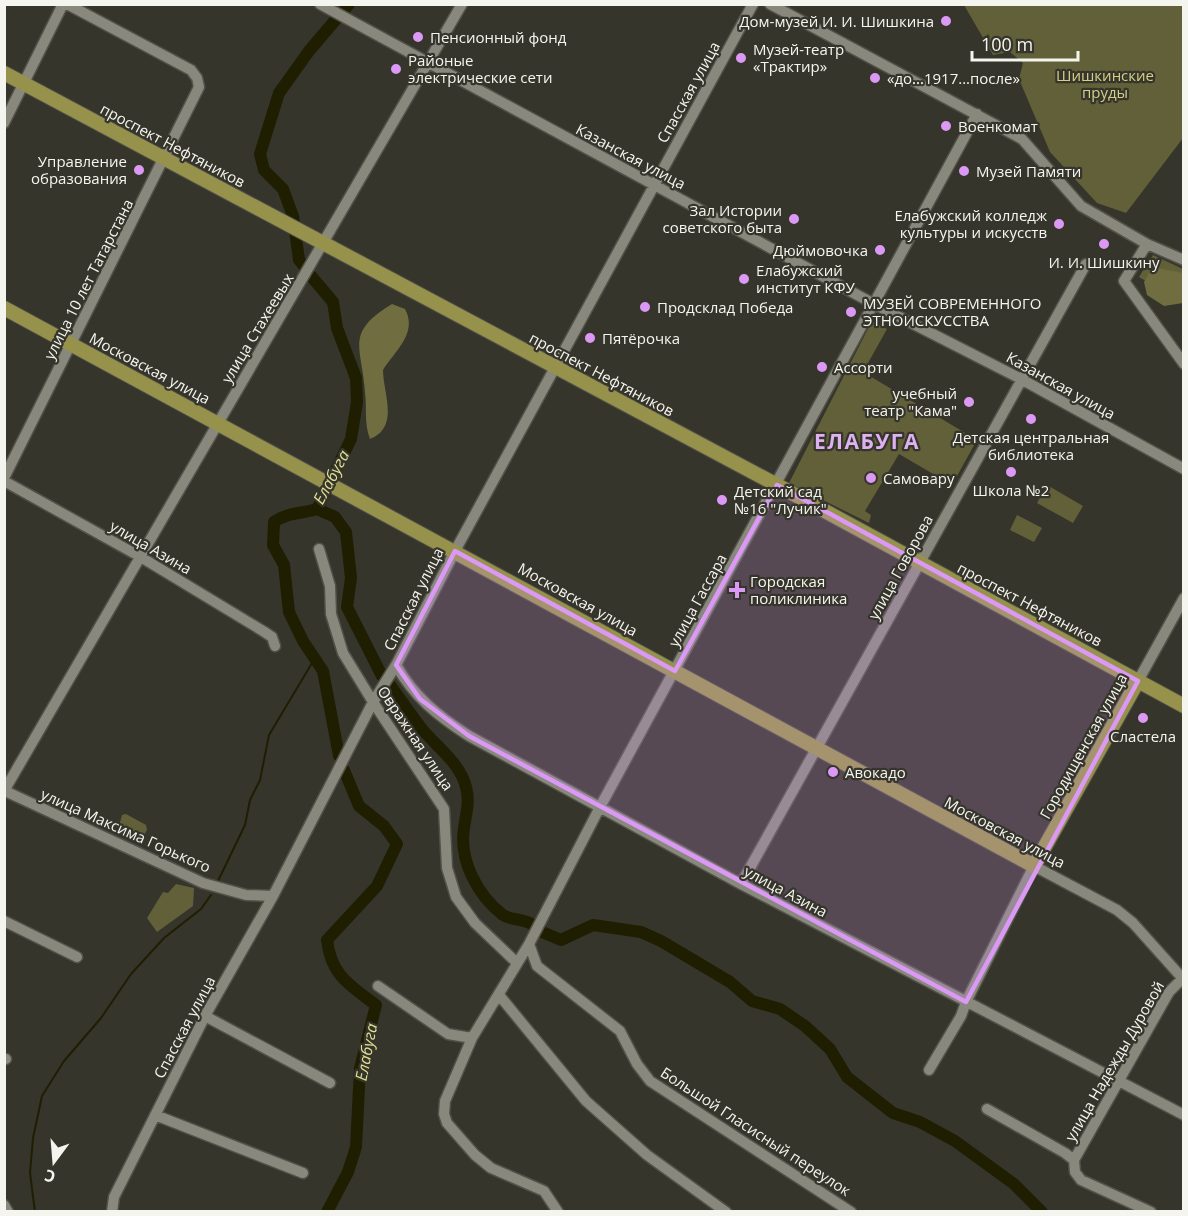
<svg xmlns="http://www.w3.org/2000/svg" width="1188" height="1216" font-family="'Open Sans',sans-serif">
  <rect width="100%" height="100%" fill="#35352c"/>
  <path fill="#626038" d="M 964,5 L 1183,5 L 1183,138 L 1126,213 L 1097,203 L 1050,152 L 1019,79 L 1023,63 L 1010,52 L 993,55 Z
    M 1153,255 L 1183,269 L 1183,303 L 1139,277 Z
    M 872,321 L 887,329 L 863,372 L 977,440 L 952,485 L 899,454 L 865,511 L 871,515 L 869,523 L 789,483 Z
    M 1047,485 L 1083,506 L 1073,523 L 1037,503 Z
    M 1017,515 L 1042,528 L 1034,542 L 1010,530 Z
    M 126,814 L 146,825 L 147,830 L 141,840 L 118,830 L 122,815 Z
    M 176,884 L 194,888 L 193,906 L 157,932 L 147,918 L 163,892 L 168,893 Z"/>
  <path fill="#706e40" d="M 1157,268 L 1183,273 L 1183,303 L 1164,306 L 1147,295 L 1144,282 L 1151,270 Z
    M 392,304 L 405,309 C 418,333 395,351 383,370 C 383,393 400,427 370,439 C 364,424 367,408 365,392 C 362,347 344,333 392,304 Z"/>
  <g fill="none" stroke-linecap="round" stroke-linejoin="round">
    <path stroke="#201e00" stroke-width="2" d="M 218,881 L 245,825 L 250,800 L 260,780 L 269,735 L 315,658
      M 35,1212 L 30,1173 L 33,1138 L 42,1096 L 64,1061 L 101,1018 L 131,974 L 164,938 L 201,909 L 211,895"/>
    <path stroke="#201e00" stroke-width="12" d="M 304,266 L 299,260 L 293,216 L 283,189 L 264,170 L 260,154 L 279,93 L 309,51 L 349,4
      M 311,276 L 333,302 L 337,328 L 356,378 L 357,402 L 351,439 L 317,509 C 301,514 288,512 274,522 L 273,545 L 284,565 L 289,612 L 303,641 L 323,671 L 339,756
      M 317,509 L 335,517 L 346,532 L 351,578 L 347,607 L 382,676
      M 390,685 C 401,700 411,715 422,729 C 437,747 460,763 466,787 C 470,802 466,814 464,828 C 459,860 477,895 503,915 C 512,921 524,918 533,925
      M 542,932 L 561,940 L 593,925 L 641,932 L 661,941 L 730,982 L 752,1001 L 780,1009 L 805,1026 L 830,1049 L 847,1077 L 893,1113 L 920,1122 L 955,1141 L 1014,1184 L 1042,1212
      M 327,1212 L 348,1172 L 356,1147 L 360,1068 L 376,1005 C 349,985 331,975 327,940 L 377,886 L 397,844 L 384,826 L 359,806 L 344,770"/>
    <g stroke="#515149" stroke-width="13">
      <path id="minor" d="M 320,4 L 874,304 L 1021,379 L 1184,469
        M 770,4 L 1022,139 L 1081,206 L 1147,244 L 1124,281 L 1184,364
        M 4,123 L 63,4
        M 1147,244 L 1184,260
        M 4,478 L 199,87 L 197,78 L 191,70 L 67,4
        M 4,481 L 139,556 L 263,631 L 272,637 L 275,646
        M 319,549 L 330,586 L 331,614 L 343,653 L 373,702 L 444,809 L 447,868 L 456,897 L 475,923 L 517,963
        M 396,665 C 414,697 438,716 469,736 L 741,884 L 1184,1115
        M 1138,681 L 1184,598
        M 4,791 L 462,4
        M 5,791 L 203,883 L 246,895 L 273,896
        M 741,884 L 1086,264
        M 4,921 L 77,957
        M 529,944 L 537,966 L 620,1031 L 637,1064 L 650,1081 L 851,1212
        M 378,986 L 448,1034 L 472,1038
        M 499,995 L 586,1101 L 647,1155 L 726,1212
        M 205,1016 L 330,1083
        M 4,1059 L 6,1059
        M 929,1070 L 961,1016 L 966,1002 L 1034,866 L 1117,910 L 1133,923 L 1184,980
        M 987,1109 L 1065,1153 L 1074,1160 L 1075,1172 L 1081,1180 L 1151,1212
        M 155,1115 L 303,1173
        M 1074,1160 L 1169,992 L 1184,977
        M 4,1205 L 8,1212
        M 112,1212 L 114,1197 L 205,1016 L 273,896 L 373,702 L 396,665 L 455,551 L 753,4
        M 558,1212 L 544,1191 L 491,1168 L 475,1155 L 447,1123 L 444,1114 L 445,1101 L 472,1038 L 529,944 L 600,807 L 977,114"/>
    </g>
    <g stroke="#515149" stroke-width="16">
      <path id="major" d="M 4,73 L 777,485 L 1184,706
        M 4,308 L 1034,866 L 1138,681"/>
    </g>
    <use href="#minor" stroke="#88887d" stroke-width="10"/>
    <use href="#major" stroke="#96924c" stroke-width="14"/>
  </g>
  <path fill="#db99f5" fill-opacity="0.2" stroke="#db99f5" stroke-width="4.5" stroke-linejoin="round" d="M 777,485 L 1138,681 L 966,1002 L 469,736 L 420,699 L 396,665 L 455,551 L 675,671 Z"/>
  <g fill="#db99f5" stroke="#35352c" stroke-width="2">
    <circle cx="946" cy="21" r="6"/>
    <circle cx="418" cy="37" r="6"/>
    <circle cx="741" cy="58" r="6"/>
    <circle cx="396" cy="69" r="6"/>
    <circle cx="875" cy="78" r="6"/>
    <circle cx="946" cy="126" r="6"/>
    <circle cx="139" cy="170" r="6"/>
    <circle cx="964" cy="171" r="6"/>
    <circle cx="794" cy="219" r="6"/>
    <circle cx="1059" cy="224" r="6"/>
    <circle cx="1104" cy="244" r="6"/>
    <circle cx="880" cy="250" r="6"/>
    <circle cx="744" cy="279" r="6"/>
    <circle cx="645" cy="307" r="6"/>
    <circle cx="851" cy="312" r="6"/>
    <circle cx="590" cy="338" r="6"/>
    <circle cx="822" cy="367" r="6"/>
    <circle cx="969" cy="402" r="6"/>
    <circle cx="1031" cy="419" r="6"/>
    <circle cx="1011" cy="472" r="6"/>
    <circle cx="871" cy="478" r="6"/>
    <circle cx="722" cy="500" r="6"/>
    <path d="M734 581h6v6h6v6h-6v6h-6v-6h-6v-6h6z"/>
    <circle cx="1143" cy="718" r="6"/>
    <circle cx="833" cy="772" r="6"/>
  </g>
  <g text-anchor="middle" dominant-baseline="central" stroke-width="4.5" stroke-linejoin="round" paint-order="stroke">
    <g font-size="15" fill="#f5f5ef" stroke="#35352c" text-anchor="start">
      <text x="934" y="21" text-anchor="end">Дом-музей И. И. Шишкина</text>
      <text x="430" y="37">Пенсионный фонд</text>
      <text x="753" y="49">Музей-театр<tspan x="753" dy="17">«Трактир»</tspan></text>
      <text x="408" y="60">Районые<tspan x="408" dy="17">электрические сети</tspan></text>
      <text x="887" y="78">«до...1917...после»</text>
      <text x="958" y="126">Военкомат</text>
      <text x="127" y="161" text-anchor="end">Управление<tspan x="127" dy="17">образования</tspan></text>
      <text x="976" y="171">Музей Памяти</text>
      <text x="782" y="210" text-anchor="end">Зал Истории<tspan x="782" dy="17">советского быта</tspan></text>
      <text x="1047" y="215" text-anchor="end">Елабужский колледж<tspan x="1047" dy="17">культуры и искусств</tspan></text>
      <text x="868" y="250" text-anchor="end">Дюймовочка</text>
      <text x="1104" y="262" text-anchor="middle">И. И. Шишкину</text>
      <text x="756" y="270">Елабужский<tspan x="756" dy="17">институт КФУ</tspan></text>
      <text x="863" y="303">МУЗЕЙ СОВРЕМЕННОГО<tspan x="863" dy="17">ЭТНОИСКУССТВА</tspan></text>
      <text x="657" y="307">Продсклад Победа</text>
      <text x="602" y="338">Пятёрочка</text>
      <text x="834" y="367">Ассорти</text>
      <text x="957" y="393" text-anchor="end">учебный<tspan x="957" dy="17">театр "Кама"</tspan></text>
      <text x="1031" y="437" text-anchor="middle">Детская центральная<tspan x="1031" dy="17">библиотека</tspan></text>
      <text x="883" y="478">Самовару</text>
      <text x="1011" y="490" text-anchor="middle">Школа №2</text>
      <text x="734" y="491">Детский сад<tspan x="734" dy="17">№16 "Лучик"</tspan></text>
      <text x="750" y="581">Городская<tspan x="750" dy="17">поликлиника</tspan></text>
      <text x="1143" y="736" text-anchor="middle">Сластела</text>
      <text x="845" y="772">Авокадо</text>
    </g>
    <g font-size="15" fill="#d4d086" stroke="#35352c">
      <text x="1105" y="75">Шишкинские<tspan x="1105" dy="17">пруды</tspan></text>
    </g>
    <g font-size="15" fill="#f5f5ef" stroke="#35352c">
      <text transform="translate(688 92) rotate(-61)">Спасская улица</text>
      <text transform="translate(173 145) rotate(28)">проспект Нефтяников</text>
      <text transform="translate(631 156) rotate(28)">Казанская улица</text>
      <text transform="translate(88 279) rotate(-63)">улица 10 лет Татарстана</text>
      <text transform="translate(257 328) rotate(-59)">улица Стахеевых</text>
      <text transform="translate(150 368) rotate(28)">Московская улица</text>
      <text transform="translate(602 374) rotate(28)">проспект Нефтяников</text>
      <text transform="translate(1061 385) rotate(29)">Казанская улица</text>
      <text transform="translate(151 547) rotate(30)">улица Азина</text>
      <text transform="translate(900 567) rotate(-61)">улица Говорова</text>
      <text transform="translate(413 599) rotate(-63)">Спасская улица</text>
      <text transform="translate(578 599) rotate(29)">Московская улица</text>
      <text transform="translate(697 600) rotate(-61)">улица Гассара</text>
      <text transform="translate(1030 604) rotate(28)">проспект Нефтяников</text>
      <text transform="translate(416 738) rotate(56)">Овражная улица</text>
      <text transform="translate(1083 746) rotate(-61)">Городищенская улица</text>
      <text transform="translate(126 830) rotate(24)">улица Максима Горького</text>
      <text transform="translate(1005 832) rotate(28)">Московская улица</text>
      <text transform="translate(786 891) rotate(28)">улица Азина</text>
      <text transform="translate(184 1027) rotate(-62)">Спасская улица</text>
      <text transform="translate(1114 1061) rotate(-60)">улица Надежды Дуровой</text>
      <text transform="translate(756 1131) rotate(33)">Большой Гласисный переулок</text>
    </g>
    <g font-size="16" font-style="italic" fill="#e3df94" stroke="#35352c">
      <text transform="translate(331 477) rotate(-62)">Елабуга</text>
      <text transform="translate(366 1052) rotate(-79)">Елабуга</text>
    </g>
    <g font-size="21" font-weight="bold" letter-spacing="1.5" fill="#deb1f1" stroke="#35352c">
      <text x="867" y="441">ЕЛАБУГА</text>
    </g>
  </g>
  <rect width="1188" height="1216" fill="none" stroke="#f5f5ef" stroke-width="12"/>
  <g transform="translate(54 1162) rotate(196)" stroke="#35352c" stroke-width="4.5" paint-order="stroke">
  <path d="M0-4.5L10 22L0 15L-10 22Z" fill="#f5f5ef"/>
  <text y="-9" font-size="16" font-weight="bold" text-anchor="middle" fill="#f5f5ef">С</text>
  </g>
  <path d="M972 51v9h106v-9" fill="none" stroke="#f5f5ef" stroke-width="3"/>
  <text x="981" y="51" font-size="18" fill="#f5f5ef" stroke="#35352c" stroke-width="4.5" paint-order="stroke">100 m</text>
</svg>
